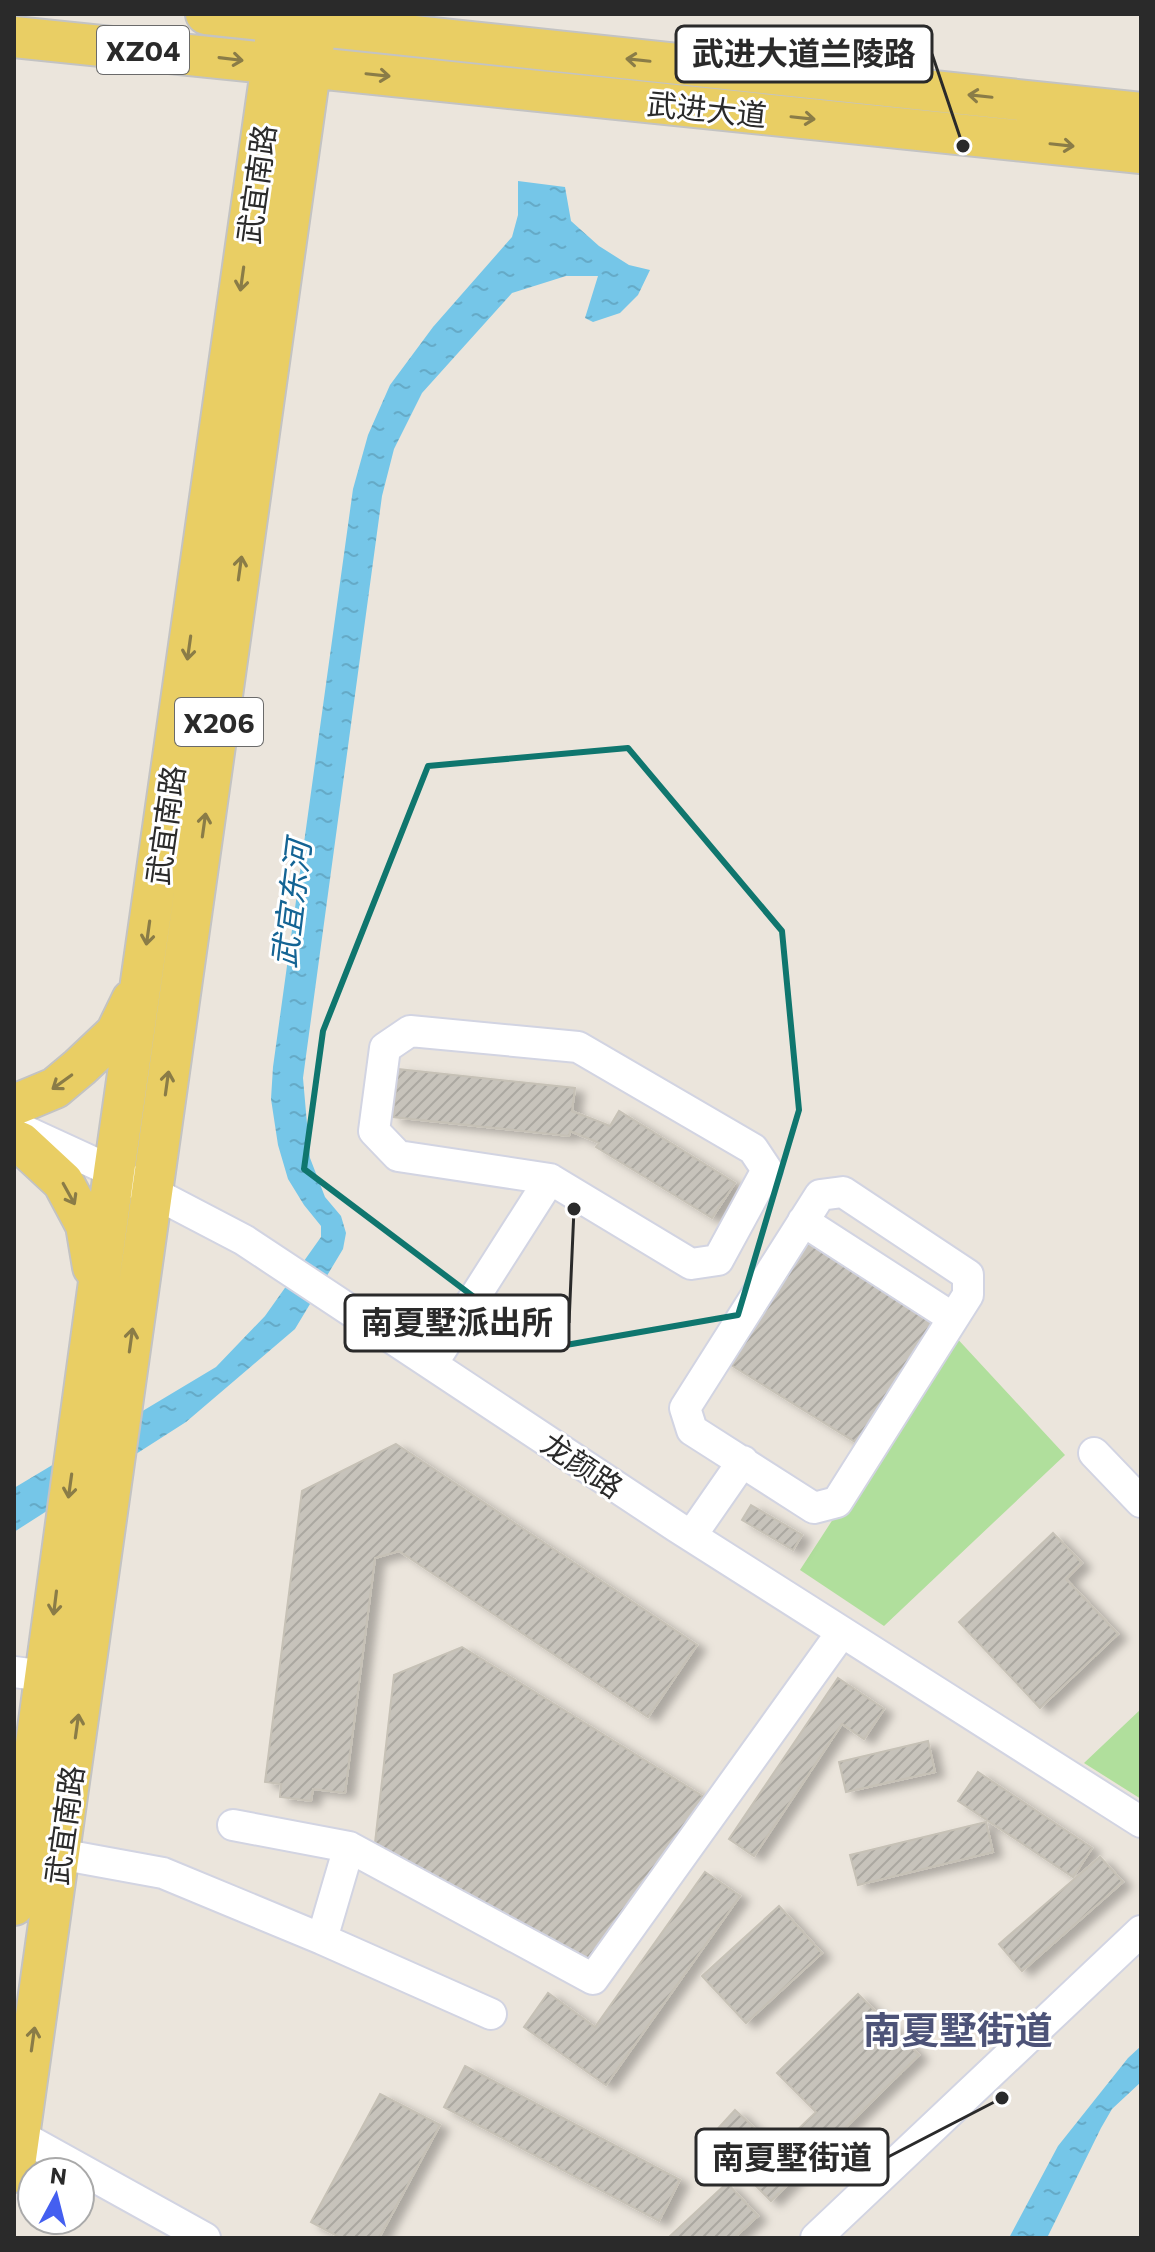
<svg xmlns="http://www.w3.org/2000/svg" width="1155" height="2252" font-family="Commissioner,'Noto Sans SC',sans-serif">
  <defs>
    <pattern id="water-ripples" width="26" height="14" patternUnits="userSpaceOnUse" patternTransform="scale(2)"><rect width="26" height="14" fill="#75c6e8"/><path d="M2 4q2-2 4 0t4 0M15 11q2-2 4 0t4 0" fill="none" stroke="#65aac7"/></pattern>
    <pattern id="building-hatch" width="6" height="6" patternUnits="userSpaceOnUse" patternTransform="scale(2)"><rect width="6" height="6" fill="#c7c3bb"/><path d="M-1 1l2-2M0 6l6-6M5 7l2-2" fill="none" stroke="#aba8a1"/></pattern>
    <filter id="shadow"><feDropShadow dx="9" dy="5" stdDeviation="4" flood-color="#0004"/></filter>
  </defs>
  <rect width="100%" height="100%" fill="#ebe5dc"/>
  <path fill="#b0df9c" d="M 953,1334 L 1065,1455 L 884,1626 L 800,1570 Z
    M 1141,1709 L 1141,1799 L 1084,1763 Z"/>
  <path fill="url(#water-ripples)" d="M 518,181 L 565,187 L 571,221 L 599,246 L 629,265 L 650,270 L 638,295 L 620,313 L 593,322 L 585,318 L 598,276 L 566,276 L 512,293 L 422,393 L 394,449 L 382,496 L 303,1078 L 310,1158 L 325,1197 L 341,1216 L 346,1233 L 343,1249 L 295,1329 L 186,1422 L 14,1532 L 14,1488 L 216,1367 L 265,1316 L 321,1237 L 321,1226 L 304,1205 L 288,1179 L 278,1145 L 271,1099 L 273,1067 L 353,489 L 368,435 L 390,385 L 433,327 L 512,237 L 518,215 Z
    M 1141,2046 L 1141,2082 L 1112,2109 L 1101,2128 L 1047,2238 L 1009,2238 L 1058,2146 L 1128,2058 Z"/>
  <path fill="url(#building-hatch)" stroke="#c6c1b6" stroke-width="2" filter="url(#shadow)" d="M 398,1069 L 575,1088 L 572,1111 L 610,1126 L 619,1111 L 735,1183 L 712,1218 L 596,1147 L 599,1143 L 570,1131 L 569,1136 L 393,1117 Z
    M 802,1233 L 944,1321 L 865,1448 L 723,1360 Z
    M 396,1444 L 697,1645 L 648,1717 L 399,1551 L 375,1558 L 345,1793 L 313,1789 L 311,1801 L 280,1797 L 281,1784 L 265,1782 L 302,1491 Z
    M 751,1505 L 802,1535 L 793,1550 L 742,1520 Z
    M 1053,1533 L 1082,1563 L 1066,1579 L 1118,1634 L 1040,1708 L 959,1622 Z
    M 462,1647 L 704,1797 L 592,1977 L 375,1843 L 394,1675 Z
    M 838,1678 L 884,1709 L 864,1739 L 842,1724 L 754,1856 L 729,1839 Z
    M 928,1741 L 935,1772 L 846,1792 L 839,1762 Z
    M 978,1772 L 1092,1848 L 1073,1877 L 958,1801 Z
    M 986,1822 L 993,1852 L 858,1885 L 850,1855 Z
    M 1100,1857 L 1123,1882 L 1022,1971 L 999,1944 Z
    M 705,1872 L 740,1896 L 606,2085 L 524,2027 L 548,1993 L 595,2027 Z
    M 779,1906 L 822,1953 L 746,2023 L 702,1976 Z
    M 858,1994 L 919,2055 L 771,2201 L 748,2178 L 816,2112 L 777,2073 Z
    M 465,2066 L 680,2180 L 659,2221 L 444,2107 Z
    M 380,2094 L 440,2125 L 379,2238 L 341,2238 L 311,2222 Z
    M 735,2110 L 759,2132 L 725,2169 L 701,2147 Z
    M 727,2183 L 758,2216 L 734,2238 L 668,2238 Z"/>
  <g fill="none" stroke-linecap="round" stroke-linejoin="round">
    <g stroke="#d2d4e2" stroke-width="34">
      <path id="minor" d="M 410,1031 L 578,1047 L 753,1149 L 767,1170 L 718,1260 L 691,1264 L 550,1179 L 398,1156 L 374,1131 L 385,1048 Z
        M 14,1126 L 114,1172 L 244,1240 L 677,1527 L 1141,1822
        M 843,1192 L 968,1275 L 968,1295 L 837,1502 L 814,1508 L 692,1430 L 685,1408 L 820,1195 Z
        M 803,1221 L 953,1318
        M 432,1364 L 550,1179
        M 1094,1453 L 1141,1502
        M 691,1536 L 743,1461
        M 14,1672 L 46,1676
        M 233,1825 L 349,1847 L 593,1979 L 842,1632
        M 59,1854 L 163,1873 L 322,1939 L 491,2014
        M 322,1939 L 349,1847
        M 14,2132 L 205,2238
        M 816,2238 L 1141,1931"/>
    </g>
    <g stroke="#c3c3c3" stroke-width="44">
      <path id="major" d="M 206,14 L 1141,113
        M 14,37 L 1141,153
        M 14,1103 L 19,1103 L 55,1088 L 80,1067 L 116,1033 L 132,1000
        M 14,1140 L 21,1143 L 63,1182 L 86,1225 L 93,1267
        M 14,1905 L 114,1172 L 279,14
        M 14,2172 L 318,14"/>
    </g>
    <use href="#minor" stroke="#fff" stroke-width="30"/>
    <use href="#major" stroke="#e9ce64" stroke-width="40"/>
  </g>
  <defs><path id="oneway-shaft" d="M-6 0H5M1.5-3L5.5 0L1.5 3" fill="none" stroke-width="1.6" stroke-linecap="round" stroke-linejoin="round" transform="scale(2)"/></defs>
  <g stroke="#8a7c47">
    <use href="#oneway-shaft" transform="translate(231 59) rotate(7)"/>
    <use href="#oneway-shaft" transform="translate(638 60) rotate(-174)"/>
    <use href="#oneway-shaft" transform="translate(378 75) rotate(6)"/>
    <use href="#oneway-shaft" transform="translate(980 96) rotate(-174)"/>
    <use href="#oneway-shaft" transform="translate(803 118) rotate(6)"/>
    <use href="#oneway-shaft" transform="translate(1062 145) rotate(6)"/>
    <use href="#oneway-shaft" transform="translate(242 279) rotate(98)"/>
    <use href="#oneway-shaft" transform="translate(240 568) rotate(-82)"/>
    <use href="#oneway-shaft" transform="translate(189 648) rotate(98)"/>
    <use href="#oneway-shaft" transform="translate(204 825) rotate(-82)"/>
    <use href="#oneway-shaft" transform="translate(148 933) rotate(98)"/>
    <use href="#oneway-shaft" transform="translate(62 1082) rotate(144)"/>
    <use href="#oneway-shaft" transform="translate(167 1083) rotate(-82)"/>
    <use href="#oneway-shaft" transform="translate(69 1194) rotate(61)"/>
    <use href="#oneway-shaft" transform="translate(131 1340) rotate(-82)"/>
    <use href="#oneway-shaft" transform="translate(70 1486) rotate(98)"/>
    <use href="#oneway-shaft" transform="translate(55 1603) rotate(97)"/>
    <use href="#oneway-shaft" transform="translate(77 1726) rotate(-82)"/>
    <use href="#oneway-shaft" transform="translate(33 2039) rotate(-82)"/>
  </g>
  <path fill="none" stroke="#0f766e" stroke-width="6" stroke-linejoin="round" d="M 628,748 L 782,931 L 799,1110 L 738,1315 L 543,1349 L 304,1169 L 323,1031 L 428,766 Z"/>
  <g text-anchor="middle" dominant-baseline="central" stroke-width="6" stroke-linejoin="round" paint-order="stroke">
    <g fill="#fff" stroke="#6a6a6a" stroke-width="2">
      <rect x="97" y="26" width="92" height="48" rx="6"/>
      <rect x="175" y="698" width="88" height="48" rx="6"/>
    </g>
    <g font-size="28" font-weight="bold" fill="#2a2a2a">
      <text x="143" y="50">XZ04</text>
      <text x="219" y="722">X206</text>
    </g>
    <g font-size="30" fill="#2a2a2a" stroke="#fff">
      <text transform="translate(707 108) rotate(6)">武进大道</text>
      <text transform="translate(255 184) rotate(-82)">武宜南路</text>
      <text transform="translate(164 825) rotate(-82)">武宜南路</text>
      <text transform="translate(583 1464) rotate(34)">龙颜路</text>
      <text transform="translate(63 1825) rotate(-82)">武宜南路</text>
    </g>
    <g font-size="32" font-style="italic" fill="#146494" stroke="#fff">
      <text transform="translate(290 904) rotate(-83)">武宜东河</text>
    </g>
    <g font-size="38" font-weight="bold" fill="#4d5378" stroke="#fff">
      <text x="958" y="2028">南夏墅街道</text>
    </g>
  </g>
  <path fill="none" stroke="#2a2a2a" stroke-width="3" d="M963 146L932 54M574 1209L569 1323M1002 2098L888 2157"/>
  <g fill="#2a2a2a" stroke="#fff" stroke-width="3">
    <circle cx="963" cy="146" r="8"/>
    <circle cx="574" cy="1209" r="8"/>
    <circle cx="1002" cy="2098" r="8"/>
  </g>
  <g fill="#fff" stroke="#2a2a2a" stroke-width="3">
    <rect x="676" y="26" width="256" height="56" rx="8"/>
    <rect x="345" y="1295" width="224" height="56" rx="8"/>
    <rect x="696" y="2129" width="192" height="56" rx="8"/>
  </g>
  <g font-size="32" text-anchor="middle" font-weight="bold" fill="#2a2a2a">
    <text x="804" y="65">武进大道兰陵路</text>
    <text x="457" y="1334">南夏墅派出所</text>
    <text x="792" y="2169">南夏墅街道</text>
  </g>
  <rect width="1155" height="2252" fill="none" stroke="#2a2a2a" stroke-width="32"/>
  <g transform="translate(56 2196) rotate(7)"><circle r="38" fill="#ffffff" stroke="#aaaaaa" stroke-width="2"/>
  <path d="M0-6L14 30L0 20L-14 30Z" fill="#445ff0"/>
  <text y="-12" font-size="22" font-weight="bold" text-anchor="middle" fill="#2a2a2a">N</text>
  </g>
</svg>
